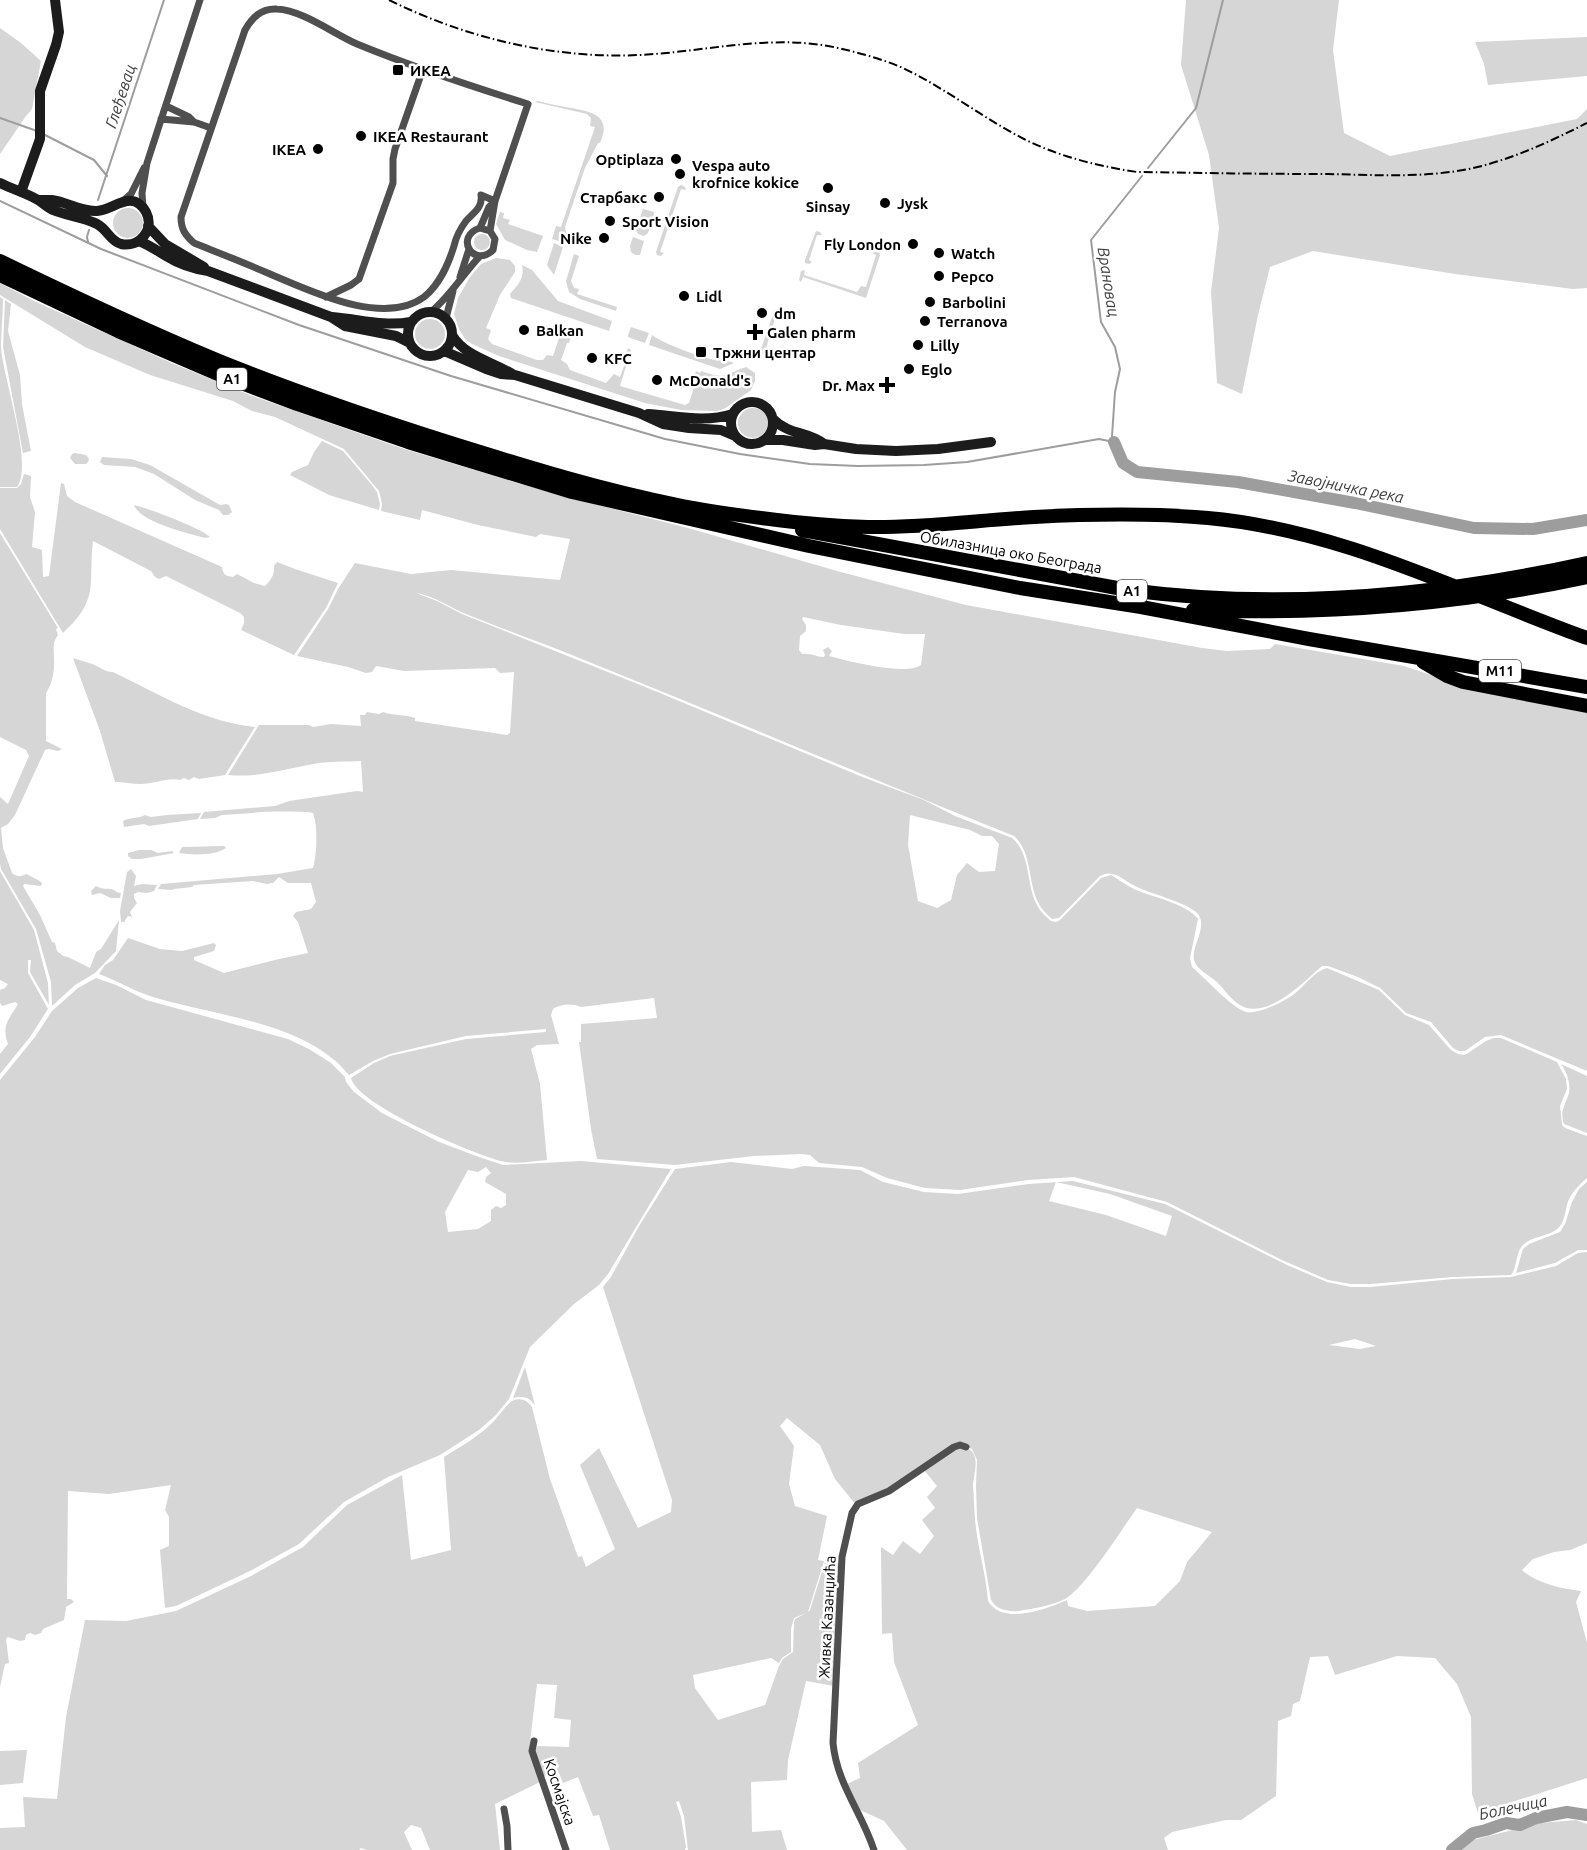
<svg xmlns="http://www.w3.org/2000/svg" width="1587" height="1850" font-family="Ubuntu,sans-serif">
  <rect width="100%" height="100%" fill="#fff"/>
  <path fill="#d6d6d6" fill-rule="evenodd" d="M 1186,0 L 1339,0 L 1333,50 L 1344,133 L 1390,156 L 1577,119 L 1587,109 L 1587,288 L 1573,289 L 1455,274 L 1313,251 L 1270,267 L 1258,315 L 1242,394 L 1217,383 L 1211,292 L 1219,228 L 1209,155 L 1181,65 Z
    M 0,28 L 21,43 L 41,61 L 32,109 L 26,116 L 0,154 Z
    M 1587,37 L 1587,76 L 1488,85 L 1484,64 L 1475,42 Z
    M 538,101 C 549,104 560,106 571,108 C 593,112 612,116 600,143 L 598,143 L 585,168 L 565,227 L 567,237 L 565,243 L 552,239 L 556,226 L 561,227 L 595,127 L 590,126 L 591,118 L 587,114 L 535,102 Z
    M 681,185 L 685,187 L 686,190 L 681,189 L 660,252 L 664,253 L 661,256 L 657,255 L 656,252 L 678,187 Z
    M113 223a15 15 0 1 1 30 0a15 15 0 1 1-30 0Z
    M 643,209 L 654,212 L 654,214 L 648,233 L 644,236 L 638,234 L 636,230 Z
    M 500,212 L 504,213 L 503,218 L 510,220 L 508,224 L 543,236 L 537,252 L 527,250 L 505,240 L 496,224 Z
    M 816,231 L 820,232 L 822,235 L 817,235 L 809,260 L 812,262 L 809,264 L 805,263 L 805,260 Z
    M474 242a8 8 0 1 1 16 0a8 8 0 1 1-16 0Z
    M 633,237 L 644,241 L 640,255 L 635,255 L 631,252 L 630,246 Z
    M 554,243 L 563,247 L 554,275 L 547,265 Z
    M 874,251 L 879,252 L 880,255 L 866,298 L 803,277 L 801,282 L 799,280 L 801,271 L 805,270 L 804,275 L 857,292 L 861,286 L 866,287 L 876,255 L 872,253 Z
    M 574,254 L 579,256 L 571,281 L 574,288 L 579,289 L 577,294 L 617,307 L 616,311 L 580,299 L 569,292 L 566,281 Z
    M 496,258 L 510,260 L 515,266 L 515,272 L 500,295 L 486,328 L 491,330 L 488,339 L 492,344 L 537,360 L 543,360 L 547,355 L 553,356 L 563,326 L 579,332 L 577,339 L 571,337 L 569,343 L 567,343 L 561,360 L 567,364 L 570,370 L 606,383 L 614,374 L 620,377 L 628,355 L 626,354 L 628,348 L 631,350 L 620,386 L 685,405 L 689,403 L 697,378 L 694,377 L 696,371 L 700,373 L 701,371 C 728,380 722,375 746,367 L 755,373 L 755,381 L 751,390 L 724,409 L 717,411 L 681,410 L 645,403 L 499,356 L 472,344 L 465,339 L 459,329 L 454,314 L 458,298 L 470,277 L 481,264 Z
    M 522,265 L 532,270 L 558,301 L 612,321 L 609,331 L 511,298 L 510,294 C 518,285 525,278 522,265 Z
    M 0,283 L 34,301 L 174,364 L 250,395 L 404,449 L 555,494 L 688,528 L 837,571 L 966,605 L 1202,648 L 1227,651 L 1270,649 L 1275,644 L 1404,666 L 1443,679 L 1587,710 L 1587,1071 L 1501,1035 L 1485,1037 L 1465,1051 L 1459,1051 L 1453,1048 L 1431,1022 L 1406,1013 L 1380,988 L 1358,977 L 1328,966 L 1322,966 C 1304,982 1266,1021 1240,1005 C 1231,1000 1224,989 1217,982 C 1210,976 1196,969 1194,960 C 1191,946 1210,924 1196,912 C 1184,902 1152,894 1137,887 C 1123,881 1115,868 1100,876 L 1059,918 L 1052,919 C 1047,914 1042,910 1039,904 C 1027,882 1033,853 1014,836 C 872,779 731,719 589,662 C 548,645 507,631 466,614 C 449,607 434,596 416,593 L 437,601 L 462,614 L 643,686 L 865,778 L 924,800 L 955,816 L 1012,838 C 1031,854 1026,882 1036,903 C 1039,910 1045,916 1051,921 L 1056,922 L 1060,920 L 1101,878 L 1111,875 C 1119,880 1128,886 1136,890 C 1153,897 1187,904 1198,919 L 1190,958 L 1192,967 C 1204,977 1233,1009 1246,1012 C 1258,1015 1285,1001 1294,994 C 1305,986 1314,971 1327,968 L 1379,990 L 1405,1015 L 1429,1025 L 1451,1050 L 1458,1054 L 1465,1055 L 1486,1041 L 1494,1038 L 1501,1038 L 1557,1062 L 1566,1079 L 1567,1089 L 1560,1106 L 1562,1125 L 1565,1128 L 1587,1136 L 1587,1178 C 1580,1184 1573,1191 1569,1199 C 1565,1208 1566,1218 1560,1226 C 1552,1237 1533,1235 1523,1245 C 1515,1253 1518,1266 1511,1275 L 1453,1277 L 1371,1284 L 1351,1284 L 1328,1280 L 1282,1260 L 1167,1202 L 1074,1177 L 1028,1180 L 960,1190 L 925,1188 L 887,1178 L 862,1167 L 819,1163 L 810,1155 L 801,1154 L 754,1156 L 675,1165 L 597,1159 L 591,1129 L 579,1042 L 581,1042 L 581,1024 L 657,1018 L 654,998 L 581,1007 C 573,1003 560,1004 553,1009 L 551,1015 L 559,1044 L 537,1045 L 531,1049 L 540,1084 L 547,1160 C 533,1161 516,1165 501,1161 C 473,1154 357,1105 351,1078 L 374,1063 L 390,1056 L 466,1039 L 546,1032 L 546,1029 L 466,1036 L 390,1054 L 373,1061 L 349,1075 C 344,1070 339,1063 333,1059 C 287,1020 206,1014 150,996 C 132,990 116,980 99,974 L 105,965 L 113,960 L 128,938 L 160,949 L 182,951 L 214,943 L 216,945 L 214,951 L 194,957 L 194,960 L 224,973 L 279,959 L 308,953 L 298,922 L 293,916 L 296,912 L 311,909 L 316,902 L 311,883 L 288,883 L 279,877 L 273,883 L 267,884 L 253,881 L 194,885 L 192,887 L 174,889 L 172,890 L 158,889 L 161,884 L 277,874 L 313,868 C 317,855 318,826 313,813 C 307,811 258,811 253,813 L 222,815 L 215,818 L 200,819 L 204,812 L 275,806 L 289,801 L 357,791 L 363,792 L 361,761 C 345,762 329,761 313,764 C 285,769 257,778 228,775 L 259,725 L 309,725 L 313,727 L 331,724 L 361,726 L 360,715 L 365,715 L 367,712 L 379,714 L 383,712 C 393,716 404,714 415,718 L 415,721 L 507,735 L 510,733 L 514,672 L 500,673 L 495,668 L 404,671 L 376,666 L 372,672 L 366,673 L 348,667 L 297,656 L 328,609 L 338,589 L 355,563 L 411,574 L 451,570 L 560,580 L 570,539 L 540,534 L 536,537 L 478,525 L 422,510 L 420,520 L 381,511 L 382,504 L 379,491 L 344,449 L 275,417 L 252,411 L 233,401 L 150,375 L 85,347 L 0,295 ZM 803,617 L 841,625 L 904,634 L 925,634 L 921,665 C 906,676 847,661 829,656 L 832,651 L 828,647 L 823,650 L 825,655 L 824,657 C 816,657 811,653 802,654 L 799,650 L 800,636 L 806,631 L 806,625 L 802,619 ZM 910,815 L 970,830 L 982,836 L 992,836 L 999,844 L 995,871 L 979,872 L 967,863 L 957,875 L 951,900 L 937,908 L 918,901 L 908,845 Z
    M 0,297 L 3,299 C 3,314 1,330 1,346 C 2,376 34,464 17,487 L 0,487 Z
    M 5,300 L 11,304 L 8,331 L 20,375 L 22,404 L 31,451 L 23,453 L 3,347 Z
    M 774,311 L 776,315 L 764,355 L 760,352 Z
    M415 334a15 15 0 1 1 30 0a15 15 0 1 1-30 0Z
    M 631,327 L 649,333 L 645,343 L 628,337 L 628,335 Z
    M 652,335 C 666,345 698,356 715,360 C 722,361 727,360 734,363 L 720,369 L 649,345 Z
    M738 423a15 15 0 1 1 30 0a15 15 0 1 1-30 0Z
    M 322,441 L 343,451 L 371,484 L 377,492 L 380,504 L 379,510 L 329,495 L 290,475 L 292,472 L 308,465 L 314,452 Z
    M 75,453 L 86,455 L 89,459 L 88,462 L 86,464 L 75,464 L 70,458 L 72,454 Z
    M 102,457 L 131,459 L 150,465 L 220,505 L 226,504 L 229,505 L 232,512 L 228,515 L 223,515 L 219,510 L 195,500 L 154,474 L 135,467 L 104,465 L 100,462 Z
    M 24,474 L 31,476 L 30,497 L 35,512 L 32,547 L 42,550 L 43,577 L 49,576 L 61,483 L 64,484 L 67,496 L 75,502 L 222,567 C 223,575 226,576 233,577 L 237,574 L 254,583 L 265,586 C 271,580 275,574 274,566 L 277,562 L 295,569 L 338,583 L 326,608 L 294,655 L 241,630 L 244,623 L 244,617 L 240,613 L 166,576 L 159,579 L 155,577 L 151,571 L 93,541 C 88,585 100,599 63,633 L 0,529 L 0,488 L 17,488 L 21,484 Z
    M 134,505 C 146,507 205,530 210,537 L 205,538 C 187,533 140,522 134,505 Z
    M 0,533 L 58,628 L 56,629 L 58,635 C 52,643 54,649 54,659 C 55,669 52,685 46,693 L 46,741 L 62,749 L 58,751 L 49,749 L 45,750 L 15,815 L 8,824 L 1,828 L 3,848 L 12,873 C 17,877 21,877 26,874 C 30,876 39,880 42,883 L 41,886 L 24,884 L 23,886 L 40,915 L 52,942 L 55,943 L 57,951 L 63,956 L 68,957 L 90,968 L 96,952 L 101,949 L 119,920 L 116,951 L 95,973 L 75,985 L 52,1006 L 51,982 L 36,929 L 1,869 L 0,864 L 0,797 L 8,804 L 29,756 L 26,750 L 0,737 Z
    M 73,658 C 79,660 83,661 89,663 C 98,665 104,672 113,672 C 159,694 204,722 255,727 L 225,775 L 199,779 L 194,777 L 189,780 L 184,778 L 180,780 C 168,777 154,784 140,784 C 132,784 124,782 115,782 L 100,731 Z
    M 201,813 L 198,819 L 149,826 L 144,824 L 124,827 L 123,821 C 129,817 138,819 145,815 L 151,817 L 167,815 Z
    M 224,846 L 226,848 C 214,856 193,855 179,853 L 182,847 Z
    M 139,850 L 151,850 L 158,853 L 172,851 L 174,853 L 141,859 L 132,859 L 128,856 L 128,853 Z
    M 131,869 L 136,876 L 134,886 L 142,884 L 157,885 L 154,891 L 147,893 L 138,892 L 134,894 L 134,898 L 137,903 L 130,912 L 132,917 L 128,916 L 124,922 L 121,922 L 120,911 L 127,872 Z
    M 0,871 L 34,930 L 48,983 L 49,1005 L 30,972 L 31,960 L 28,960 L 28,973 L 48,1009 L 30,1037 L 0,1074 L 0,1054 L 8,1044 C 1,1026 9,1019 18,1004 L 15,1002 L 2,1006 L 0,1003 L 0,990 L 5,988 L 8,984 L 0,980 Z
    M 96,886 C 104,890 104,888 111,889 C 116,890 116,893 121,893 L 120,898 L 111,898 L 100,893 L 92,895 L 91,891 Z
    M 96,978 L 116,985 L 146,1000 L 288,1039 L 309,1049 L 331,1063 L 345,1077 L 346,1082 L 354,1092 L 382,1113 L 439,1142 L 479,1157 L 503,1165 L 581,1161 L 671,1169 L 608,1274 L 599,1285 L 574,1304 L 530,1347 L 509,1399 L 495,1416 L 479,1430 L 440,1455 L 388,1477 L 344,1502 L 299,1544 L 250,1571 L 176,1606 L 165,1608 L 160,1550 L 169,1546 L 169,1517 L 165,1510 L 171,1485 L 109,1494 L 68,1491 L 67,1599 L 71,1599 L 74,1602 L 66,1607 L 64,1620 L 43,1629 L 41,1633 L 35,1635 L 30,1633 L 26,1635 L 25,1640 L 20,1641 L 8,1637 L 6,1639 L 9,1663 L 5,1664 L 0,1687 L 0,1080 L 35,1037 L 52,1011 L 78,988 ZM 486,1167 L 491,1173 L 486,1177 L 485,1182 L 506,1194 L 506,1205 L 501,1208 L 496,1206 L 491,1210 L 491,1221 L 478,1229 L 448,1232 L 445,1212 L 468,1170 L 478,1172 Z
    M 1561,1064 L 1587,1076 L 1587,1133 L 1564,1124 C 1560,1112 1564,1107 1568,1096 C 1572,1086 1567,1072 1561,1064 Z
    M 731,1162 L 792,1169 L 804,1166 L 860,1170 L 883,1182 L 924,1192 L 958,1194 L 1029,1184 L 1073,1181 L 1165,1204 L 1287,1265 L 1327,1282 L 1351,1287 L 1370,1287 L 1453,1279 L 1511,1277 L 1556,1266 L 1578,1253 L 1587,1252 L 1587,1543 L 1570,1550 L 1554,1552 L 1533,1559 L 1522,1570 C 1536,1583 1562,1589 1581,1591 L 1576,1602 L 1587,1643 L 1587,1778 L 1478,1813 L 1472,1794 L 1471,1717 L 1457,1684 L 1435,1658 L 1397,1656 L 1335,1675 L 1328,1656 L 1310,1657 L 1300,1701 L 1293,1704 L 1291,1716 L 1278,1721 L 1276,1796 L 1241,1820 L 1226,1820 L 1172,1832 L 1164,1838 L 1168,1850 L 907,1850 L 884,1821 L 858,1809 L 845,1785 L 860,1778 L 858,1763 L 918,1725 L 894,1662 L 892,1633 L 882,1634 L 881,1547 L 893,1555 L 903,1541 L 920,1554 L 934,1536 L 922,1520 L 935,1508 L 927,1497 L 937,1486 L 923,1469 C 934,1461 953,1442 967,1448 C 982,1455 973,1475 973,1486 C 974,1497 974,1508 975,1519 C 977,1546 986,1573 988,1601 C 1003,1626 1046,1609 1067,1600 L 1068,1606 L 1087,1611 L 1155,1606 L 1180,1581 L 1187,1562 L 1212,1532 L 1137,1508 C 1122,1529 1085,1588 1065,1599 C 1053,1605 1037,1608 1024,1610 C 1013,1613 997,1611 991,1600 L 977,1518 L 976,1485 L 977,1460 L 972,1449 L 960,1444 L 898,1484 L 856,1505 L 835,1479 L 820,1445 L 787,1418 L 780,1426 L 794,1446 L 789,1484 L 795,1506 L 827,1516 L 818,1560 L 824,1561 L 808,1612 L 810,1610 L 825,1562 L 841,1563 L 834,1686 L 806,1681 L 788,1760 L 787,1780 L 751,1782 L 752,1832 L 781,1830 L 787,1850 L 688,1850 L 684,1816 L 679,1801 L 676,1802 L 681,1817 L 686,1847 L 685,1850 L 610,1850 L 599,1815 L 593,1816 L 578,1777 L 563,1783 L 558,1771 L 544,1776 L 535,1750 L 538,1746 L 569,1747 L 571,1720 L 554,1718 L 557,1685 L 537,1684 L 529,1750 L 540,1782 L 495,1804 L 500,1850 L 430,1850 L 421,1828 L 411,1825 L 404,1832 L 412,1850 L 367,1850 L 361,1848 L 359,1850 L 0,1850 L 0,1828 L 25,1827 L 23,1797 L 57,1799 L 66,1717 L 85,1620 L 126,1621 L 176,1611 L 251,1576 L 303,1547 L 347,1505 L 402,1475 L 411,1560 L 451,1550 L 444,1457 C 460,1447 476,1438 490,1425 C 497,1419 506,1405 512,1401 C 521,1397 527,1400 532,1407 L 550,1479 L 578,1557 L 582,1556 L 586,1567 L 615,1549 L 580,1465 L 599,1448 L 638,1528 L 671,1512 L 672,1500 L 603,1287 L 611,1277 L 639,1226 L 675,1169 ZM 1056,1182 L 1110,1194 L 1172,1216 L 1166,1236 L 1106,1215 L 1049,1201 ZM 1355,1339 L 1376,1346 L 1360,1349 L 1329,1345 ZM 806,1613 L 795,1619 L 794,1622 L 793,1652 L 783,1659 L 779,1666 L 765,1705 L 718,1720 L 695,1688 L 693,1675 L 771,1658 L 779,1663 L 782,1658 L 791,1652 L 791,1629 L 794,1618 Z
    M 1587,1182 L 1587,1250 L 1578,1250 L 1555,1263 L 1516,1273 L 1523,1249 L 1529,1244 L 1560,1232 L 1565,1224 L 1572,1202 L 1579,1189 Z
    M 525,1367 L 535,1405 C 528,1397 524,1396 513,1398 Z
    M 27,1750 L 23,1783 L 0,1785 L 0,1751 Z
    M 1576,1820 L 1587,1824 L 1587,1850 L 1457,1850 L 1465,1842 L 1540,1823 Z"/>
  <g fill="none" stroke-linecap="round" stroke-linejoin="round">
    <path stroke="#9d9d9d" stroke-width="2" d="M 0,118 L 37,131
      M 45,135 L 94,160 L 107,176
      M 1148,168 L 1196,108 L 1223,0
      M 98,200 L 164,0
      M 0,201 L 101,249 L 299,325 L 451,376 L 665,439 L 740,454 L 810,464 L 858,466 L 924,465 L 967,462 L 1099,439 L 1114,442 L 1112,436 L 1115,392 L 1120,369 L 1115,347 L 1101,322 L 1091,240 L 1142,176
      M 88,242 L 87,237 L 89,230"/>
    <path stroke="#9d9d9d" stroke-width="12" d="M 1114,442 L 1123,463 L 1137,472 L 1238,482 L 1355,503 L 1474,528 L 1533,529 L 1587,520
      M 1452,1850 L 1473,1833 L 1486,1830 L 1506,1823 L 1520,1825 L 1536,1818 L 1567,1812 L 1587,1815"/>
    <path stroke="#4f4f4f" stroke-width="7" d="M 166,106 L 189,117 L 194,122
      M 161,119 L 194,122 L 211,128
      M 123,201 L 131,194 L 144,168
      M 143,208 L 142,193 L 147,163 L 200,0
      M 480,228 L 490,231 L 495,239 L 493,250 C 473,269 454,236 480,228 L 489,207 L 495,201
      M 490,231 L 495,201 L 528,104 C 470,86 413,67 357,44 C 334,34 302,10 277,9 C 261,8 252,18 245,30 L 181,217 C 181,229 185,235 194,243 C 219,253 245,263 270,274 C 311,291 383,327 424,297 C 440,284 448,265 454,246 C 456,237 460,229 466,221 C 473,213 483,208 481,195 L 495,201
      M 460,277 L 469,249
      M 326,297 L 351,285 L 359,279 L 393,183 L 393,159 L 395,149 L 423,69
      M 432,311 C 451,295 463,274 480,256
      M 446,318 L 453,291
      M 534,1741 L 532,1751 L 566,1850
      M 504,1809 L 507,1826 L 508,1850
      M 874,1850 C 861,1811 837,1784 833,1743 L 842,1557 L 852,1513 L 858,1504 L 889,1491 L 954,1447 L 960,1445 L 966,1447"/>
    <path stroke="#1c1c1c" stroke-width="10" d="M 0,183 C 12,189 26,193 38,200 C 43,203 48,208 53,210 C 67,216 84,217 97,224 C 107,229 110,241 121,244 C 140,248 155,229 146,212 C 132,188 114,210 97,211 C 81,212 67,202 52,200 C 48,200 43,200 38,200
      M 21,192 L 40,139 L 40,91 L 56,45 L 59,32 L 55,0
      M 148,226 L 165,244 L 204,267
      M 139,241 C 149,245 156,250 166,256 C 179,264 193,269 208,271 L 331,317 L 345,326 L 396,336 L 410,343
      M408 334a22 22 0 1 1 44 0a22 22 0 1 1-44 0Z
      M 332,317 C 359,319 383,327 411,322
      M 452,335 C 465,357 494,362 514,375
      M 444,351 L 486,369 L 501,374 L 515,375 L 639,413 L 663,424 L 689,428 L 721,430 L 735,436
      M731 423a21 21 0 1 1 42 0a21 21 0 1 1-42 0Z
      M 648,414 C 677,416 705,423 733,414
      M 773,419 C 790,436 808,431 824,444
      M 765,440 L 783,440 L 815,445 L 824,444 L 856,449 L 896,451 L 938,449 L 991,442"/>
    <path stroke="#000" stroke-width="14" d="M 0,261 C 72,296 145,330 219,361 C 296,392 375,419 454,444 C 528,467 602,490 678,505 C 711,512 744,516 777,520 C 807,524 838,526 868,527 C 924,528 979,520 1034,517 C 1092,514 1151,513 1208,518 C 1343,530 1462,593 1587,638
      M 0,275 L 118,331 L 218,374 L 297,404 L 408,442 L 572,492 L 809,546 L 1020,588 L 1141,607 L 1309,639 L 1587,687
      M 802,530 L 1128,590 C 1280,610 1438,596 1587,563
      M 1193,610 C 1325,615 1457,605 1587,577
      M 1423,662 L 1447,676 L 1463,682 L 1587,706"/>
    <path stroke="#000" stroke-width="2" stroke-dasharray="9 3 1.5 3" stroke-linecap="butt" d="M 389,0 C 466,38 553,59 639,55 C 705,52 772,33 838,48 C 860,53 882,59 903,68 C 945,88 983,118 1024,139 C 1060,157 1098,166 1137,172 C 1201,173 1264,174 1328,174 C 1375,175 1423,178 1469,169 C 1511,160 1549,142 1587,123"/>
  </g>
  <g fill="#000" stroke="#fff" stroke-width="2">
    <rect x="392" y="64" width="12" height="12" rx="3"/>
    <circle cx="361" cy="136" r="6"/>
    <circle cx="318" cy="149" r="6"/>
    <circle cx="676" cy="159" r="6"/>
    <circle cx="680" cy="174" r="6"/>
    <circle cx="828" cy="188" r="6"/>
    <circle cx="659" cy="197" r="6"/>
    <circle cx="885" cy="203" r="6"/>
    <circle cx="610" cy="221" r="6"/>
    <circle cx="604" cy="238" r="6"/>
    <circle cx="913" cy="244" r="6"/>
    <circle cx="939" cy="253" r="6"/>
    <circle cx="939" cy="276" r="6"/>
    <circle cx="684" cy="296" r="6"/>
    <circle cx="930" cy="302" r="6"/>
    <circle cx="762" cy="313" r="6"/>
    <circle cx="925" cy="321" r="6"/>
    <circle cx="524" cy="330" r="6"/>
    <path d="M752 323h6v6h6v6h-6v6h-6v-6h-6v-6h6z"/>
    <circle cx="918" cy="345" r="6"/>
    <rect x="695" y="346" width="12" height="12" rx="3"/>
    <circle cx="592" cy="358" r="6"/>
    <circle cx="909" cy="369" r="6"/>
    <circle cx="657" cy="380" r="6"/>
    <path d="M884 376h6v6h6v6h-6v6h-6v-6h-6v-6h6z"/>
  </g>
  <g text-anchor="middle" dominant-baseline="central" stroke-width="5" stroke-linejoin="round" paint-order="stroke">
    <g fill="#fff" stroke="#4c4c4c" stroke-width="1.5">
      <rect x="217" y="368" width="30" height="22" rx="4.5"/>
      <rect x="1117" y="580" width="30" height="22" rx="4.5"/>
      <rect x="1479" y="660" width="42" height="22" rx="4.5"/>
    </g>
    <g font-size="14" font-weight="bold" fill="#000">
      <text x="232" y="379">A1</text>
      <text x="1132" y="591">A1</text>
      <text x="1500" y="671">M11</text>
    </g>
    <g font-size="15" font-weight="bold" fill="#000" stroke="#fff" text-anchor="start">
      <text x="410" y="70">ИКЕА</text>
      <text x="373" y="136">IKEA Restaurant</text>
      <text x="306" y="149" text-anchor="end">IKEA</text>
      <text x="664" y="159" text-anchor="end">Optiplaza</text>
      <text x="692" y="165">Vespa auto<tspan x="692" dy="17">krofnice kokice</tspan></text>
      <text x="647" y="197" text-anchor="end">Старбакс</text>
      <text x="897" y="203">Jysk</text>
      <text x="828" y="206" text-anchor="middle">Sinsay</text>
      <text x="622" y="221">Sport Vision</text>
      <text x="592" y="238" text-anchor="end">Nike</text>
      <text x="901" y="244" text-anchor="end">Fly London</text>
      <text x="951" y="253">Watch</text>
      <text x="951" y="276">Pepco</text>
      <text x="696" y="296">Lidl</text>
      <text x="942" y="302">Barbolini</text>
      <text x="774" y="313">dm</text>
      <text x="937" y="321">Terranova</text>
      <text x="536" y="330">Balkan</text>
      <text x="767" y="332">Galen pharm</text>
      <text x="930" y="345">Lilly</text>
      <text x="713" y="352">Тржни центар</text>
      <text x="604" y="358">KFC</text>
      <text x="921" y="369">Eglo</text>
      <text x="669" y="380">McDonald's</text>
      <text x="875" y="385" text-anchor="end">Dr. Max</text>
    </g>
    <g font-size="15" fill="#000" stroke="#fff">
      <text transform="translate(1011 552) rotate(10)">Обилазница око Београда</text>
      <text transform="translate(827 1617) rotate(-87)">Живка Казанџића</text>
      <text transform="translate(560 1792) rotate(71)">Космајска</text>
    </g>
    <g font-size="16" font-style="italic" fill="#3e3e3e" stroke="#fff">
      <text transform="translate(120 96) rotate(-72)">Глеђевац</text>
      <text transform="translate(1109 282) rotate(81)">Врановац</text>
      <text transform="translate(1346 486) rotate(11)">Завојничка река</text>
      <text transform="translate(1513 1807) rotate(-12)">Болечица</text>
    </g>
  </g>
</svg>
